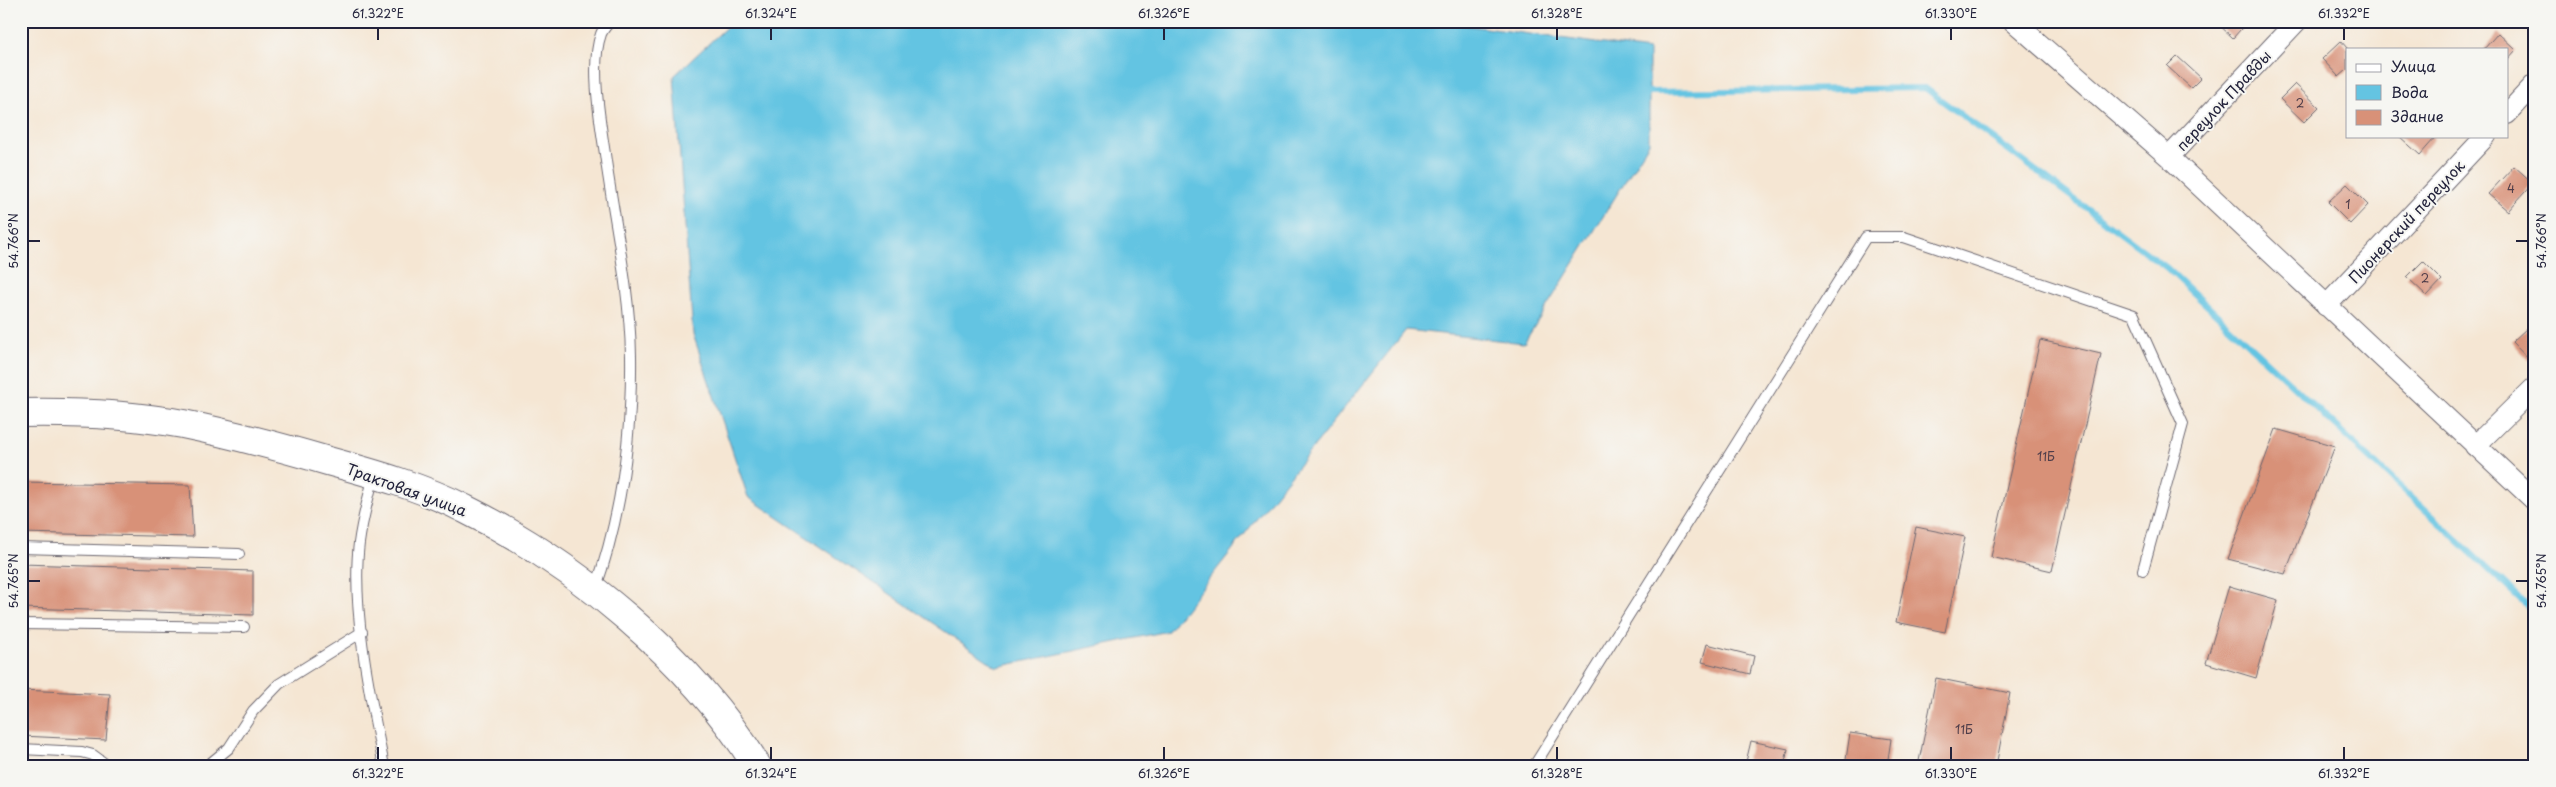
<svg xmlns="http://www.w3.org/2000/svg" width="2556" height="787" font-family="'Playpen Sans',sans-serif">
  <rect width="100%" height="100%" fill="#f6f6f2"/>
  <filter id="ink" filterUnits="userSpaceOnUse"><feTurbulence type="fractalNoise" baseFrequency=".02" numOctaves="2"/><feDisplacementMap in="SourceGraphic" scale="10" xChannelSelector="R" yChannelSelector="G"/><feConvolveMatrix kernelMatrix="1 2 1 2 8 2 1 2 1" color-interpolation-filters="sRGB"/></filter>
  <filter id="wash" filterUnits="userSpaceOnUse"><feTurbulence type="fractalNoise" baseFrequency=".0096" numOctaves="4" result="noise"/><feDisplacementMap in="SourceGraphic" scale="20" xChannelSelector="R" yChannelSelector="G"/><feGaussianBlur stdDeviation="1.12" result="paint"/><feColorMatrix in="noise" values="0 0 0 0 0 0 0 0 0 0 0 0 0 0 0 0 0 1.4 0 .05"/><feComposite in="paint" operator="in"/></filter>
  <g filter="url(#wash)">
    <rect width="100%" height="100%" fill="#f5e6d3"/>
    <path fill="#64c4e2" stroke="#43738e" d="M 733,21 L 1433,21 L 1649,50 L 1649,143 L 1524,343 L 1406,330 L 1168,631 L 997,667 L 748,497 L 693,334 L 674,76 Z"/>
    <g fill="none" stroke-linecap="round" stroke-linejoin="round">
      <path stroke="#64c4e2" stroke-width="6" d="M 1649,92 L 1925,88 L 2167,268 L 2535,613"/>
    </g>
    <g id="blocks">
      <path fill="#d89178" d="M 2215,21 L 2248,21 L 2233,38 Z
        M 2498,33 L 2516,50 L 2507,60 L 2507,49 L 2484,49 Z
        M 2341,41 L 2347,48 L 2347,70 L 2339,77 L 2322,59 Z
        M 2177,56 L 2201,78 L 2191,88 L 2167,66 Z
        M 2295,84 L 2319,107 L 2304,122 L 2280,99 Z
        M 2399,136 L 2432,136 L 2434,139 L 2420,155 Z
        M 2514,166 L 2533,183 L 2508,211 L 2488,194 Z
        M 2347,184 L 2368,205 L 2350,224 L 2328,202 Z
        M 2423,261 L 2442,280 L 2427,296 L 2407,277 Z
        M 2528,327 L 2535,334 L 2533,364 L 2512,342 Z
        M 2040,340 L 2101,354 L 2052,571 L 1991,557 Z
        M 2276,429 L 2335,446 L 2285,574 L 2228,559 Z
        M 21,482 L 190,485 L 193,537 L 21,533 Z
        M 1916,527 L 1965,537 L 1945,632 L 1896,622 Z
        M 21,564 L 253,571 L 253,615 L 21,608 Z
        M 2229,586 L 2278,600 L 2256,678 L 2206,663 Z
        M 1707,644 L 1754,656 L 1750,674 L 1702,662 Z
        M 1936,678 L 2010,693 L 1996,766 L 1918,766 Z
        M 21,690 L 110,694 L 106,740 L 21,736 Z
        M 1850,733 L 1891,739 L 1887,766 L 1845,766 Z
        M 1751,741 L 1788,749 L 1784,766 L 1745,766 Z"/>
    </g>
  </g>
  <g filter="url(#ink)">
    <use href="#blocks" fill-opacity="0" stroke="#6c6770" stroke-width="1"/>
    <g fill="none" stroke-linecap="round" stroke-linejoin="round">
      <g stroke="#6c6770" stroke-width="12">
        <path id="lane" d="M 374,476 C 368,498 362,520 359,543 C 351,609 371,700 384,766
          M 21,548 L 239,554
          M 595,590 C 621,516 632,435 631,356 C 630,289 614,220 605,154 C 600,121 590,64 601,34 C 603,29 607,25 610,21
          M 21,624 L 244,627
          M 21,749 L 82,752 L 93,755 L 108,766
          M 207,766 L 229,748 L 253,711 L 279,684 L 362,632
          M 1534,766 L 1866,237 L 1904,237 L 2134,315 L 2183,424 L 2143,570"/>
      </g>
      <g stroke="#6c6770" stroke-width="22">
        <path id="street" d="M 2013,21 L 2169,157 L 2535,501
          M 2507,114 L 2535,84
          M 2169,157 L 2297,21
          M 2326,306 L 2486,136
          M 2475,446 L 2535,387"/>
      </g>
      <g stroke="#6c6770" stroke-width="30">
        <path id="secondary" d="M 21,413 C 72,412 133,415 183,424 C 232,434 280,447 328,461 C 372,473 425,488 465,509 C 575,563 693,661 757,766"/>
      </g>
      <use href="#lane" stroke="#fff" stroke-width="10"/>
      <use href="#street" stroke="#fff" stroke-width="20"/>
      <use href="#secondary" stroke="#fff" stroke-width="28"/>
    </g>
  </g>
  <path fill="none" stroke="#22223b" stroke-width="2" d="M 378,28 L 378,40M 771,28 L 771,40M 1164,28 L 1164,40M 1557,28 L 1557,40M 1951,28 L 1951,40M 2344,28 L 2344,40M 28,241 L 40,241M 2516,241 L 2528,241M 28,581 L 40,581M 2516,581 L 2528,581M 378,747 L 378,760M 771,747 L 771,760M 1164,747 L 1164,760M 1557,747 L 1557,760M 1951,747 L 1951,760M 2344,747 L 2344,760"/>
  <g text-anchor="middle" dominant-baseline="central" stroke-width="4" stroke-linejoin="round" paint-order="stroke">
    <g font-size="12" fill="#503e4a">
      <text x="2300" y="103">2</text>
      <text x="2511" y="188">4</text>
      <text x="2348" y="204">1</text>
      <text x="2425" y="278">2</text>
      <text x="2046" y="456">11Б</text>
      <text x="1964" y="729">11Б</text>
    </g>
    <g font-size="15" fill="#22223b" stroke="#f6f6f2">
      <text transform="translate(2223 100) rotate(-47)">переулок Правды</text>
      <text transform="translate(2406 221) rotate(-47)">Пионерский переулок</text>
      <text transform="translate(407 489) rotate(20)">Трактовая улица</text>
    </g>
  </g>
  <rect width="2556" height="787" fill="none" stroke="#f6f6f2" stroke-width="55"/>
  <rect x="2346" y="48" width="162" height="90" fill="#f6f6f2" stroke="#a1a1a9"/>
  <rect x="2356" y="64" width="25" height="8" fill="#ffffff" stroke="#a1a1a9"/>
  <text x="2391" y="72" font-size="15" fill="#22223b">Улица</text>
  <rect x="2356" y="85" width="25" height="15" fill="#64c4e2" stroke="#a1a1a9"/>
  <text x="2391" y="98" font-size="15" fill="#22223b">Вода</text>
  <rect x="2356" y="110" width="25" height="15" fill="#d89178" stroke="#a1a1a9"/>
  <text x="2391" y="122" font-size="15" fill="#22223b">Здание</text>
  <rect x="28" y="28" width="2500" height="732" fill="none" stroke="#22223b" stroke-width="2"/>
  <g font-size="12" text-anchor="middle" fill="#22223b">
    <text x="378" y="18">61.322°E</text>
    <text x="771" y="18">61.324°E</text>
    <text x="1164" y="18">61.326°E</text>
    <text x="1557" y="18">61.328°E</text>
    <text x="1951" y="18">61.330°E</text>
    <text x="2344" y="18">61.332°E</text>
    <text transform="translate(14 241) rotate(-90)" y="4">54.766°N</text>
    <text transform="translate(2542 241) rotate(-90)" y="4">54.766°N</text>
    <text transform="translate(14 581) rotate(-90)" y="4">54.765°N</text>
    <text transform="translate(2542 581) rotate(-90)" y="4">54.765°N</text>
    <text x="378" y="778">61.322°E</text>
    <text x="771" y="778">61.324°E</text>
    <text x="1164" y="778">61.326°E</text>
    <text x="1557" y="778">61.328°E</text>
    <text x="1951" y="778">61.330°E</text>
    <text x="2344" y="778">61.332°E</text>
  </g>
</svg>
